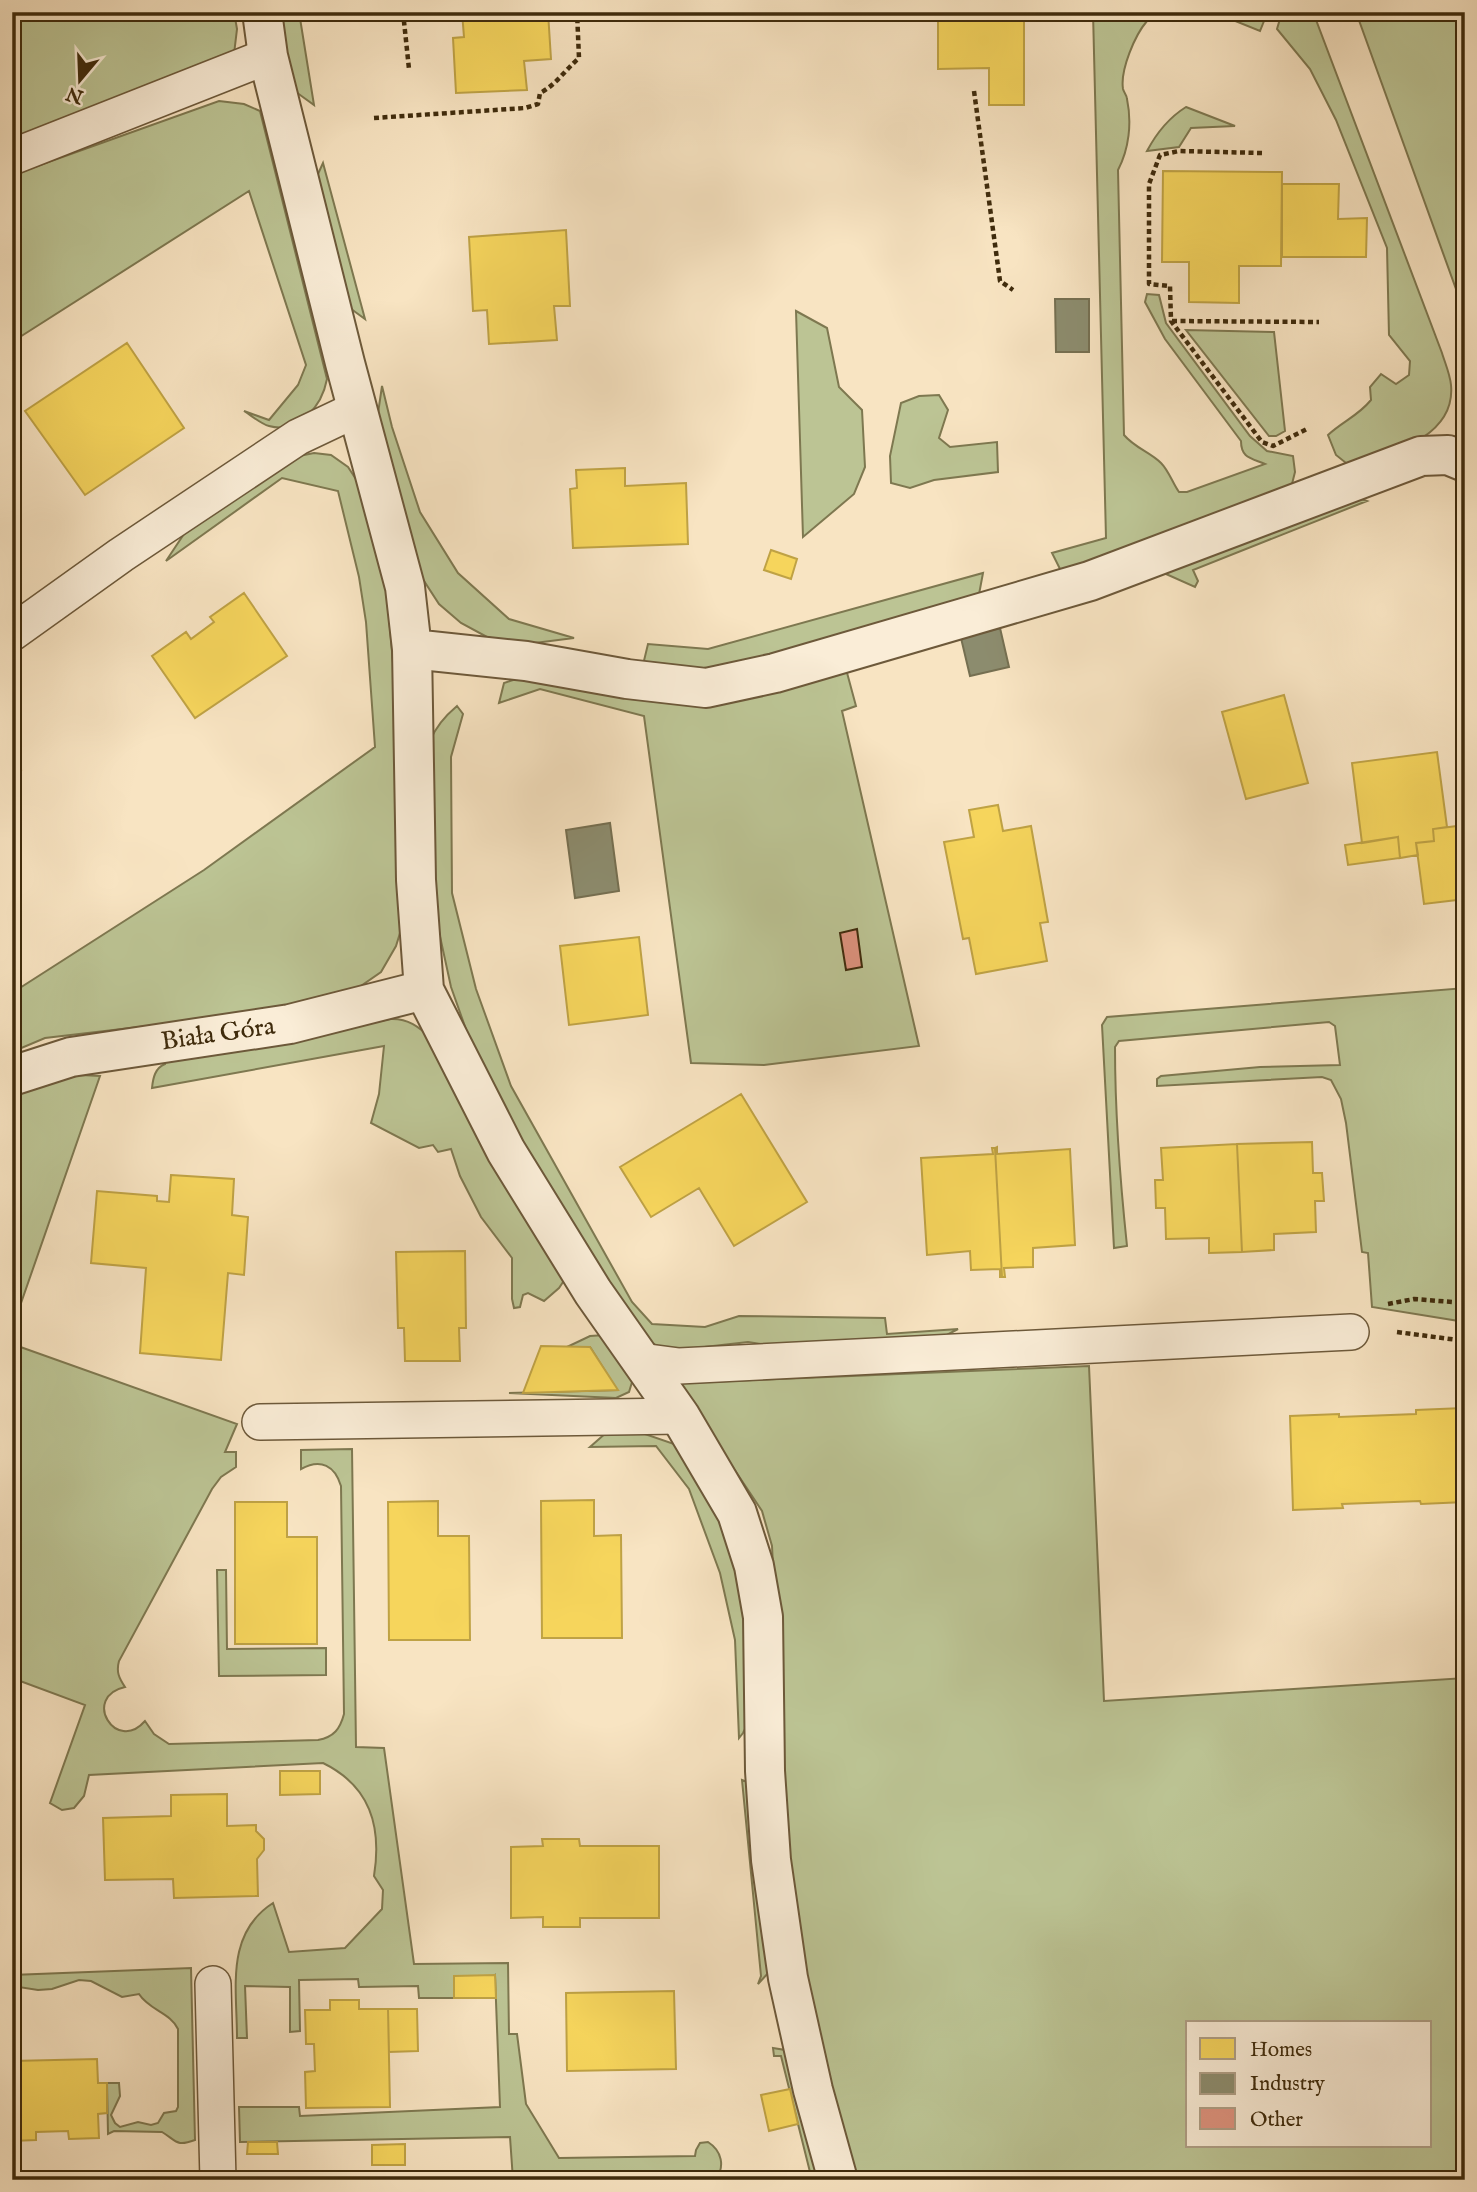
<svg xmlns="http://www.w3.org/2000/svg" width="1477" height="2192" font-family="'IM FELL English',serif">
  <rect width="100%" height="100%" fill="#f8e4c2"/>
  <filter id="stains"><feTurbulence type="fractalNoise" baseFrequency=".00286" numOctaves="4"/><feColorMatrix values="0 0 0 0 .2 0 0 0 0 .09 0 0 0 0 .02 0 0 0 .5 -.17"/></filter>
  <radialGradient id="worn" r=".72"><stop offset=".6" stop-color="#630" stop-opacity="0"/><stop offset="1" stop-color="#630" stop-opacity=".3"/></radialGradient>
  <path fill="#bcc494" stroke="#7e7850" stroke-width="2" fill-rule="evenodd" d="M 12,12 L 234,12 L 237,29 L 234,54 L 12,145 Z
    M 270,12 L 299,12 L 314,105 L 289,87 Z
    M 1093,12 L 1170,12 L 1162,20 L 1147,21 C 1135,35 1120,70 1123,89 C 1124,93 1127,95 1127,99 C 1132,123 1129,149 1118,170 L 1124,435 C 1135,448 1150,452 1161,463 C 1169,471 1173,484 1179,492 L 1187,492 L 1265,464 C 1251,458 1241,458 1241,441 L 1165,339 L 1145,302 L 1147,294 L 1159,295 L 1166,323 L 1250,436 L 1267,451 L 1293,456 L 1295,472 L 1290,492 L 1062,573 L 1052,553 L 1106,538 Z
    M 1213,12 L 1257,12 L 1266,16 L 1260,31 Z
    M 1282,12 L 1313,12 L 1442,353 C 1445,363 1450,374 1451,385 C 1456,438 1389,454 1351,467 L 1336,455 L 1328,435 C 1343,421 1358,416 1371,400 L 1370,387 L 1381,374 L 1396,384 L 1409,375 L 1410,361 L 1389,335 L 1387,248 L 1336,120 L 1310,69 L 1277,29 Z
    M 1356,12 L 1465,12 L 1465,314 Z
    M 219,101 L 244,104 L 260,111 L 327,379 C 322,406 299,434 269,426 C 261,424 252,416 244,411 L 269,420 L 298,385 L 306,365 L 249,191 L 12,342 L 12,175 Z
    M 1186,107 L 1235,126 L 1191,128 L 1179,147 L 1147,151 C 1156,134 1170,117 1186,107 Z
    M 323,163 L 365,319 L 347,306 L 312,187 Z
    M 796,311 L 827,328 L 839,387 L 862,410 L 865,467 L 854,494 L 803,537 Z
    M 1186,330 L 1274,332 L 1285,431 L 1276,436 L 1269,436 Z
    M 382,386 L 392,427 L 420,512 L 458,573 L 509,619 L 574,638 L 519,645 L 487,637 L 461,623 L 439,604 L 415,567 L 376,427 Z
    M 939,395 L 948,410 L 939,438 L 950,447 L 997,442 L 998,472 L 934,480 L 910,488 L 891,483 L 890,456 L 901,403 L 919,396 Z
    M 314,453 L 331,455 L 348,467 L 365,493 L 384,559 L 393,663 L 404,920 L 396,946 L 381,972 L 355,990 L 276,1011 L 45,1038 L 12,1052 L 12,993 L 204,870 L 375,747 L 366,622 L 359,577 L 338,491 L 282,478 L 166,561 L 184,534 L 299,456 Z
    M 1350,495 L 1367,501 L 1193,570 L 1198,581 L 1195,587 L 1157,570 Z
    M 983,573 L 977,605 L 734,671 L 642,669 L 648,644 L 708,649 Z
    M 846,669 L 856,706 L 842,711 L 919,1046 L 764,1065 L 691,1063 L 644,716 L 540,689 L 499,703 L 504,683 L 519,678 Z
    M 457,706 L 463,714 L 451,757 L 452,893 L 476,989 L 511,1086 L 632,1302 L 652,1324 L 705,1327 L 739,1316 L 885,1318 L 887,1334 L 958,1329 L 945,1336 L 780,1347 L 748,1342 L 678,1350 L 660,1347 L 642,1339 L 587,1257 L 493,1091 L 474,1052 L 451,987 L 436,918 L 430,741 C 436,726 445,716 457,706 Z
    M 1465,988 L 1465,1322 L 1372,1307 L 1368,1253 L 1362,1252 L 1346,1123 L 1341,1099 L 1331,1080 L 1322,1077 L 1157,1086 L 1157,1079 L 1161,1076 L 1260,1067 L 1340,1065 L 1335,1026 L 1329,1022 L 1119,1041 L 1115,1047 C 1115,1114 1120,1180 1127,1246 L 1114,1248 L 1102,1025 L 1107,1017 Z
    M 390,1019 C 408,1018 419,1027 432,1039 L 565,1279 L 559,1288 L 544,1301 L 528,1293 L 523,1295 L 520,1307 L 514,1308 L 512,1299 L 512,1258 L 481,1217 L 460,1176 L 451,1149 L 438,1152 L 433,1145 L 419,1148 L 371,1123 L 379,1094 L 384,1046 L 152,1088 C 153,1078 155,1068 165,1064 L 165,1060 L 286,1040 Z
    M 81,1075 L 100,1076 L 12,1329 L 12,1093 L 30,1086 Z
    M 605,1335 L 633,1379 L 629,1392 L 616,1398 L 509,1393 L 617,1390 L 590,1347 L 567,1347 L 590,1336 Z
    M 12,1344 L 237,1424 L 225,1452 L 236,1452 L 236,1467 L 221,1477 L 212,1489 L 119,1661 C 116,1672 119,1678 125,1687 C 81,1697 116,1754 145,1721 L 154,1734 L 169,1744 L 318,1740 C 334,1737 340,1729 344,1714 L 341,1486 C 335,1466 321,1458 301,1469 L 301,1450 L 352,1449 L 356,1747 L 384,1748 L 414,1964 L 508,1963 L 509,2034 L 517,2034 L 526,2104 L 559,2158 L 695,2156 L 696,2150 L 700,2143 L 708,2142 C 722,2151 725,2166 716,2180 L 513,2180 L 510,2137 L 240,2142 L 239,2107 L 299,2107 L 300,2116 L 500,2107 L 495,1975 L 454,1998 L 419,1998 L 418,1986 L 359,1987 L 358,1979 L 299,1980 L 300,2031 L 290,2032 L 290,1987 L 245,1986 L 247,2038 L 237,2038 C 237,1988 225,1934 273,1903 L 289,1952 L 345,1948 L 382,1909 L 383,1890 L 374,1876 C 382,1826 370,1786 323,1763 L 89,1775 L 84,1796 L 74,1808 L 62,1810 L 50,1803 L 85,1705 L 12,1678 Z
    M 1089,1366 L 1104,1701 L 1465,1678 L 1465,2180 L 857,2180 L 830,2094 L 806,1981 L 779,1789 L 781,1723 L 772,1546 L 762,1511 L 680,1388 L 683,1383 ZM 1188,2022 L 1430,2022 L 1430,2145 L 1188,2145 Z
    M 607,1432 L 645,1434 L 677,1445 L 699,1476 L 723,1530 L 735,1564 L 746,1614 L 750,1719 L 743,1733 L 739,1738 L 735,1640 L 720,1573 L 689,1489 L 656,1446 L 590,1447 Z
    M 217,1570 L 226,1570 L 227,1649 L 326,1648 L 326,1675 L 219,1676 Z
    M 742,1780 L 750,1783 L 770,1971 L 758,1984 L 761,1976 Z
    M 191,1968 L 195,2140 C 176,2147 177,2141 162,2132 L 114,2131 L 108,2134 L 107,2083 L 119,2083 L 120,2096 L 111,2115 L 115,2123 L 120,2127 L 138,2122 L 151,2125 L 158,2123 L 164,2113 L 176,2111 L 178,2107 L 178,2029 C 171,2013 149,2010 139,1994 L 122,1997 L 91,1981 L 79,1980 L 52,1989 L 38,1990 L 12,1986 L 12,1975 Z
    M 773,2048 L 785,2050 L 825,2180 L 812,2180 L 781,2056 L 774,2056 Z"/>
  <path fill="#f6d55c" stroke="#bfa244" stroke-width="2" d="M 462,12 L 548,12 L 551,59 L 524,61 L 527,90 L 456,93 L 453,38 L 464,37 Z
    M 938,12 L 1024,12 L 1024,105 L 989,105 L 989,68 L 938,69 Z
    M 1163,171 L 1282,172 L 1281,266 L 1239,266 L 1239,303 L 1189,302 L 1189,262 L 1162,262 Z
    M 1282,184 L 1339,184 L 1338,219 L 1367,218 L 1366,257 L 1282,257 Z
    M 566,230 L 570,306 L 554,306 L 557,340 L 489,344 L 487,310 L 473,311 L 469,237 Z
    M 127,343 L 184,428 L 85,495 L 25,411 Z
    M 625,468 L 625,486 L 686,483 L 688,544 L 573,548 L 570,489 L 577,488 L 576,470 Z
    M 771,550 L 797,559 L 791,579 L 764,570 Z
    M 244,593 L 287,656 L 195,718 L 152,656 L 186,632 L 191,639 L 214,622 L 210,617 Z
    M 1284,695 L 1308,783 L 1246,799 L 1222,712 Z
    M 1437,752 L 1447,827 L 1433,829 L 1434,841 L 1416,843 L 1418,855 L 1400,858 L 1398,837 L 1362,843 L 1352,763 Z
    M 12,757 L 21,770 L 12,776 Z
    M 998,805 L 1003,831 L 1031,826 L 1048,922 L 1040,923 L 1047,961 L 976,974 L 969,938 L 963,939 L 944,842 L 974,837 L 969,810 Z
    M 1465,825 L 1465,899 L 1424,904 L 1416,843 L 1434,841 L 1433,829 Z
    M 1398,837 L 1400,858 L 1348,865 L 1345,845 Z
    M 639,937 L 648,1015 L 569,1025 L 560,946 Z
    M 741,1094 L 807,1202 L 734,1246 L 699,1188 L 651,1217 L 620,1167 Z
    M 1312,1142 L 1313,1173 L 1322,1173 L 1324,1201 L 1315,1201 L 1316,1232 L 1274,1234 L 1274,1250 L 1242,1252 L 1237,1144 Z
    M 1237,1144 L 1242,1252 L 1209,1253 L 1209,1238 L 1166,1239 L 1165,1208 L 1156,1208 L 1155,1180 L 1163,1180 L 1161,1148 Z
    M 997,1147 L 997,1154 L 1070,1149 L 1075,1245 L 1033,1248 L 1033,1267 L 1004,1268 L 1005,1277 L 1002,1277 L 995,1148 Z
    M 992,1148 L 995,1148 L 1002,1277 L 1000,1277 L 1000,1269 L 971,1270 L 970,1251 L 927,1255 L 921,1158 L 993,1154 Z
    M 171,1175 L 234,1179 L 232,1215 L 248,1217 L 244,1275 L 228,1273 L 221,1360 L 140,1353 L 146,1268 L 91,1263 L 97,1191 L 157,1196 L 157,1201 L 169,1202 Z
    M 465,1251 L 466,1328 L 459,1328 L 460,1361 L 405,1361 L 404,1328 L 398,1328 L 396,1252 Z
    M 541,1346 L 590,1347 L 618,1390 L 523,1393 Z
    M 1463,1408 L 1465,1502 L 1421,1504 L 1420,1501 L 1342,1504 L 1343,1508 L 1293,1510 L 1290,1416 L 1339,1414 L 1339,1417 L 1416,1414 L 1416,1410 Z
    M 594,1500 L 594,1536 L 621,1535 L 622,1638 L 542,1638 L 541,1501 Z
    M 438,1501 L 438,1536 L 469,1536 L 470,1640 L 389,1640 L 388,1502 Z
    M 235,1502 L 287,1502 L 287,1537 L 317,1537 L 317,1644 L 235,1644 Z
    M 280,1771 L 320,1771 L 320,1794 L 280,1795 Z
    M 227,1794 L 227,1826 L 256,1825 L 256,1831 L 264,1839 L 264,1850 L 257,1859 L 258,1896 L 174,1898 L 173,1879 L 105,1880 L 103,1818 L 171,1816 L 171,1795 Z
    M 542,1839 L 579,1839 L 580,1846 L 659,1846 L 659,1918 L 580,1918 L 580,1927 L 543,1927 L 543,1917 L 511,1918 L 511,1847 L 543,1846 Z
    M 495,1975 L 496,1998 L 454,1998 L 454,1976 Z
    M 674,1991 L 676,2069 L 567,2071 L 566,1993 Z
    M 330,2000 L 359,2000 L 359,2009 L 388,2009 L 390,2107 L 306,2108 L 305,2072 L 315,2071 L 314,2044 L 306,2044 L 305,2010 L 330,2010 Z
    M 388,2009 L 417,2009 L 418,2051 L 389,2052 Z
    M 97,2059 L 98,2083 L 107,2083 L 107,2113 L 98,2114 L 99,2138 L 69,2139 L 68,2131 L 36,2132 L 36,2140 L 12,2141 L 12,2061 Z
    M 790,2089 L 798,2124 L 769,2131 L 761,2095 Z
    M 248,2142 L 277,2142 L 278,2154 L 247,2154 Z
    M 405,2144 L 405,2165 L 372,2165 L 372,2145 Z"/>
  <path fill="#8c8c6e" stroke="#756f51" stroke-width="2" d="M 1055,299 L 1089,299 L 1089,352 L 1056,352 Z
    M 1000,628 L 1009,667 L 970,676 L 961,638 Z
    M 610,823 L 619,891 L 575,898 L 566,830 Z"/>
  <path fill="#de937f" stroke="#3f2b0c" stroke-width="2" d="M 857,929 L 862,967 L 846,970 L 840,933 Z"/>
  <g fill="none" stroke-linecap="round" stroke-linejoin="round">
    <g stroke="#6d593a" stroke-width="38">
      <path id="service" d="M 12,157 L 268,56
        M 12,633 L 121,555 L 298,437 L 357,409
        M 641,1361 L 679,1366 L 1351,1332
        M 260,1422 L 680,1416
        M 213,1984 L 218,2180"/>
    </g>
    <g stroke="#6d593a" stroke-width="42">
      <path id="minor" d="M 262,12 L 268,56 L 345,363 L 405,587 L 412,649 L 416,880 L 424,990 L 506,1151 L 593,1292 L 680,1416 L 737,1513 L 754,1566 L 763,1617 L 765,1771 L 771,1860 L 788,1978 L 813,2090 L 838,2180
        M 412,649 L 526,661 L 627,679 L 706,688 L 775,673 L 1090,581 L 1421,456 L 1448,455 L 1465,462
        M 12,1076 L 71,1057 L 290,1024 L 424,990"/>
    </g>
    <path stroke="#3f2b0c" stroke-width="4.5" stroke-dasharray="5 3.5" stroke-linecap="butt" d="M 403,12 L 409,69
      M 974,91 L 1000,281 L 1013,290
      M 374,118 L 525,108 L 538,104 L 540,93 C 556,85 565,70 579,58 L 577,12
      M 1262,153 L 1179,151 L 1160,155 L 1149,184 L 1149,284 L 1170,286 L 1171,321 L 1262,442 L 1273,446 L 1307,429
      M 1172,321 L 1319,322
      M 1388,1304 L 1414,1299 L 1465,1303
      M 1397,1332 L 1465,1341"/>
    <use href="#service" stroke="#faedd7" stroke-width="35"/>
    <use href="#minor" stroke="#faedd7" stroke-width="38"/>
  </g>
  <g text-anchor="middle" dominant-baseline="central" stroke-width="7" stroke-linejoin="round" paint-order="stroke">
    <g font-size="26" fill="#3f2b0c" stroke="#faedd7">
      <text transform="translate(218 1034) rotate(-8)">Biała Góra</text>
    </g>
  </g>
  <rect width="1477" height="2192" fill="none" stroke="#f8e4c2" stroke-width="42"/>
  <rect x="14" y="14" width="1449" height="2164" fill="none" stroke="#3f2b0c" stroke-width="3.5"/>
  <rect x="21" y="21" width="1435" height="2150" fill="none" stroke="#3f2b0c" stroke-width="2"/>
  <rect x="1186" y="2021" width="245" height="126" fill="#faedd7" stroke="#af9f86" stroke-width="2"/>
  <rect x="1200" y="2038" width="35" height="21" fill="#f6d55c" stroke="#af9f86" stroke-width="2"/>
  <text x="1250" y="2056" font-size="21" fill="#3f2b0c">Homes</text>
  <rect x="1200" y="2073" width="35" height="21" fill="#8c8c6e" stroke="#af9f86" stroke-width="2"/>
  <text x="1250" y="2090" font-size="21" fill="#3f2b0c">Industry</text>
  <rect x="1200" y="2108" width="35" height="21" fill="#de937f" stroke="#af9f86" stroke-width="2"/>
  <text x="1250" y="2126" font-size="21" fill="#3f2b0c">Other</text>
  <g transform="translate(80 80) rotate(199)" stroke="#faedd7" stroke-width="5" paint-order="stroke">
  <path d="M0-5L12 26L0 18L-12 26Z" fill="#3f2b0c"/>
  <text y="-10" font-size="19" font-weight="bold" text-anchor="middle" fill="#3f2b0c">N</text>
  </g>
  <rect width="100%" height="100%" filter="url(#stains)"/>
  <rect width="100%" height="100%" fill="url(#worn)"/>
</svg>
